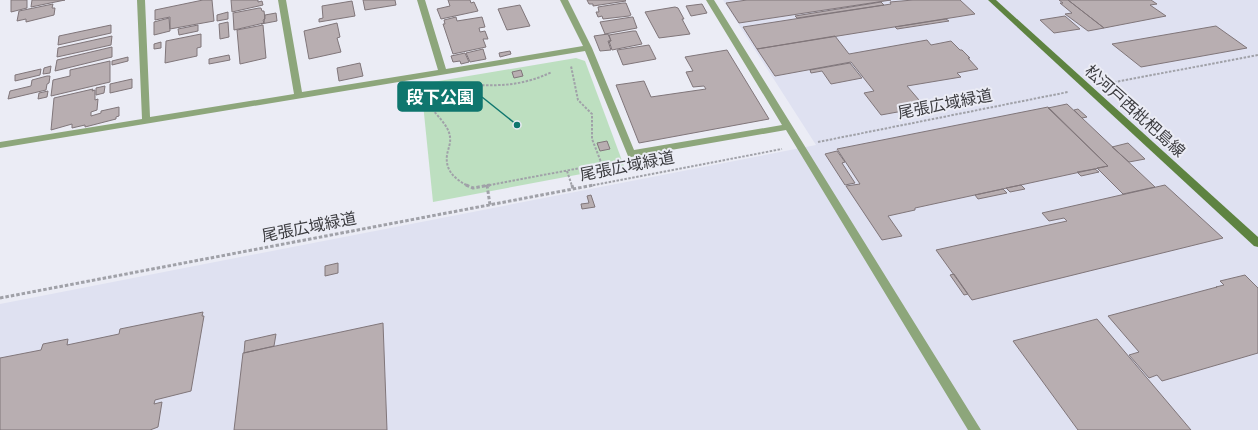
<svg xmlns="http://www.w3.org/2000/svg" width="1258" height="430" font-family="'Zilla Slab','Noto Sans JP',serif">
  <rect width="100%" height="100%" fill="#ebecf5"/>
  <path fill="#dfe1f1" d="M 723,0 L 1258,0 L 1258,430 L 0,430 L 0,304 L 816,145 Z"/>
  <path fill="#bddfc0" d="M 576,58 L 585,61 L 624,166 L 433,202 L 421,84 Z"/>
  <path fill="#b8aeb1" stroke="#80767a" d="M 11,0 L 27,0 L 27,8 L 11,12 Z
    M 32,0 L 65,0 L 31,7 Z
    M 203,0 L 212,0 L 214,21 L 170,29 L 170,17 L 155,20 L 155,10 Z
    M 231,0 L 258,0 L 258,2 L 262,1 L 263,5 L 232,12 Z
    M 363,0 L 395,0 L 396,5 L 365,10 Z
    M 448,0 L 470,0 L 471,3 L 474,2 L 478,11 L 441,19 L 437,9 L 450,6 Z
    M 587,0 L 625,0 L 626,1 L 593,6 L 593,4 L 589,4 Z
    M 747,0 L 891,0 L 739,23 L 726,3 Z
    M 913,0 L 960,0 L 975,14 L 757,49 L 743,27 L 891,4 L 890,2 Z
    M 1059,0 L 1068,0 L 1104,28 L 1088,31 L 1065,14 L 1072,13 L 1060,3 L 1063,3 Z
    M 1068,0 L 1151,0 L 1157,4 L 1150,5 L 1166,16 L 1104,28 Z
    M 352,1 L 355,16 L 319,22 L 319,19 L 323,18 L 322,6 Z
    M 881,2 L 884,5 L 797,18 L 795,16 Z
    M 623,3 L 626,3 L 631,15 L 629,16 L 603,19 L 602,16 L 598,17 L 596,12 L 599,12 L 598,7 Z
    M 53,4 L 52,8 L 55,8 L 54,15 L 26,22 L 26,19 L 17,21 L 19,11 Z
    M 702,4 L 707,13 L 691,16 L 686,6 Z
    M 520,5 L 530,26 L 507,30 L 498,9 Z
    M 675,7 L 678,8 L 684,19 L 682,19 L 690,34 L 659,38 L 645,12 Z
    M 259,8 L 261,8 L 262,11 L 264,11 L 265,19 L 263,20 L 264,23 L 234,30 L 233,13 Z
    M 228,12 L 228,19 L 217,21 L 217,15 Z
    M 276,13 L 277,21 L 261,24 L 264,23 L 265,15 Z
    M 1065,16 L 1080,29 L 1054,33 L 1040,20 Z
    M 456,17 L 457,21 L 482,17 L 485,27 L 479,28 L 480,32 L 485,31 L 488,39 L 483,39 L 486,47 L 453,54 L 443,24 L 445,24 L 444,20 Z
    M 632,17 L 633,17 L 637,28 L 605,34 L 600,22 Z
    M 169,18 L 170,31 L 154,35 L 154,22 Z
    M 946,19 L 949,21 L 897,29 L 895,27 Z
    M 228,22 L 229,37 L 220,39 L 219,24 Z
    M 337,23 L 340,37 L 337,38 L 341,52 L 309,59 L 304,31 Z
    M 111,25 L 111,33 L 58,45 L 59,36 Z
    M 198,25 L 198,31 L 179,35 L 178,29 Z
    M 263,25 L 266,58 L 240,64 L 237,30 Z
    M 1216,26 L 1247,48 L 1141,67 L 1112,44 Z
    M 633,31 L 636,31 L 642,44 L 612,50 L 609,41 L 611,41 L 609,35 Z
    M 201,34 L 201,47 L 197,48 L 197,56 L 165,63 L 166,41 Z
    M 608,34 L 611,41 L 608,41 L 611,50 L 600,51 L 594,36 Z
    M 112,36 L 111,45 L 57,57 L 58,48 Z
    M 835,36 L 849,54 L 927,40 L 931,45 L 951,41 L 960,50 L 962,50 L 970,58 L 968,58 L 978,69 L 957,73 L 961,77 L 907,86 L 925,107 L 881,115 L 864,93 L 874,91 L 851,62 L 775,76 L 757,49 Z
    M 161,42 L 161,48 L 154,49 L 154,44 Z
    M 649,45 L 656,59 L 623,65 L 617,50 Z
    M 112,47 L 112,57 L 55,71 L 57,60 Z
    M 483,49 L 486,59 L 470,62 L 466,53 Z
    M 727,50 L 769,119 L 639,143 L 616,85 L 644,81 L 651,97 L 706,89 L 704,86 L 693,87 L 686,72 L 693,71 L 685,57 Z
    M 510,51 L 511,54 L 500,57 L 499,53 Z
    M 465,53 L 469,62 L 461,64 L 460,61 L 453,62 L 451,56 Z
    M 229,55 L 230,60 L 209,64 L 209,59 Z
    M 128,57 L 128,61 L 112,65 L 112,61 Z
    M 110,61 L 110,82 L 51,96 L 53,80 L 70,76 L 70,70 Z
    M 360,63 L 363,76 L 339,81 L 337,68 Z
    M 850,63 L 862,78 L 831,84 L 822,71 L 811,73 L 810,70 Z
    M 51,66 L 50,73 L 43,74 L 44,68 Z
    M 41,69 L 40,75 L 15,81 L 15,75 Z
    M 521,70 L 523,76 L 514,78 L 512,72 Z
    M 47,76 L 50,76 L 49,83 L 47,84 L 46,90 L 8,99 L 10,91 L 31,86 L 32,80 Z
    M 132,79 L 132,88 L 110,93 L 110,84 Z
    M 105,86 L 104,93 L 96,95 L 96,88 Z
    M 93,89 L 92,91 L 95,90 L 95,100 L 98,99 L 97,110 L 91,112 L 91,116 L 101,113 L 101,111 L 119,107 L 119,116 L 116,117 L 116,119 L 85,127 L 85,125 L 72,128 L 72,124 L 51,130 L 54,98 Z
    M 48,91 L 47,97 L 38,99 L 39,93 Z
    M 1067,104 L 1082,118 L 1155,187 L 1123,194 L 1097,168 L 1108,166 L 1048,108 Z
    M 1048,107 L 1108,166 L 915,208 L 915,210 L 888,216 L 902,236 L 882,240 L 846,186 L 860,184 L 837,149 Z
    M 1078,109 L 1087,117 L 1082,118 L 1074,110 Z
    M 607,141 L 610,149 L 600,151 L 597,143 Z
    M 1128,143 L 1145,159 L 1129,162 L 1112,147 Z
    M 837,151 L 845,162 L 842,163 L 855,183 L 845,185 L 825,154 Z
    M 1095,169 L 1099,172 L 1081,176 L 1077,172 Z
    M 1021,185 L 1025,189 L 1010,192 L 1006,188 Z
    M 1165,185 L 1223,238 L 972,300 L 936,250 L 1067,221 L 1064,218 L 1049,221 L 1042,213 Z
    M 1003,189 L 1007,193 L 978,199 L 975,195 Z
    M 591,195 L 595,207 L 582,209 L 581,204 L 589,203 L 587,196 Z
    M 338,263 L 338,273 L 325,276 L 325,266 Z
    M 954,274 L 968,294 L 964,295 L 950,275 Z
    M 1245,275 L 1258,288 L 1258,353 L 1162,381 L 1157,375 L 1149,378 L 1129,355 L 1139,352 L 1108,316 L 1217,287 L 1216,287 L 1224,285 L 1220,281 Z
    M 203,312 L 202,316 L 204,316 L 191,391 L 155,400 L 154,404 L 162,402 L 158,427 L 150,430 L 0,430 L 0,358 L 41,350 L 43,344 L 68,339 L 67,345 L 119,334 L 120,329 Z
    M 1097,319 L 1191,430 L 1078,430 L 1013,341 Z
    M 383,323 L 387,430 L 234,430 L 243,353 Z
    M 276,334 L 274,346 L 244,353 L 245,341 Z"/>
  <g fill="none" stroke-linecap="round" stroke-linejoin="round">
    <path stroke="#a0a1a8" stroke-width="2" stroke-dasharray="2.5 1.5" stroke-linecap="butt" d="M 1110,83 L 1258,55
      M 474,85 C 504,86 524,85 552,72
      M 455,89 L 437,96 L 434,111 C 440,119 449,127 450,137 C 451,143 448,149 447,155 C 445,171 455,179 468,186
      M 818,142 L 1068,92
      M 567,171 L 572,186
      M 485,186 L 596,165 L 601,162 L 592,139 L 592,114 L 578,100 L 571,66
      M 589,186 L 782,149"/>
    <path stroke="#a0a1a8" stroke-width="3" stroke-dasharray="3.5 2" stroke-linecap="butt" d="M 466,185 L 473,188 L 490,185
      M 487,185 L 490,205
      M 572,185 L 573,189
      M 0,298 L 594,185"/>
    <path fill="#8da67b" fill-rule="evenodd" d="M 137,0 L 145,0 L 150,117 L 294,94 L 278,0 L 286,0 L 302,92 L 438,70 L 417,0 L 425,0 L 446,69 L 583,46 L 560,0 L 568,0 L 592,48 L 634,150 L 782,125 L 706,0 L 714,0 L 981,430 L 968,430 L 786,130 L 631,157 L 628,156 L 585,51 L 0,148 L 0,142 L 142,119 Z"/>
    <path fill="#5e8341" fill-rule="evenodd" d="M 988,0 L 996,0 L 1258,237 L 1258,247 L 1254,246 Z"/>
  </g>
  <g text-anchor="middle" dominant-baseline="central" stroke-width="4" stroke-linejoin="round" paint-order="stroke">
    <g font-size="16" fill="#3c3c40" stroke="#ebecf5">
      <text transform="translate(945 104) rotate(-11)">尾張広域緑道</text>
      <text transform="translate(1135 111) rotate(42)">松河戸西枇杷島線</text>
      <text transform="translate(627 166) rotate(-11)">尾張広域緑道</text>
      <text transform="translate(309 227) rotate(-11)">尾張広域緑道</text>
    </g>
  </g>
  <path fill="none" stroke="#0f766e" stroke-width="1.5" d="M517 125L482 97"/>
  <circle fill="#0f766e" stroke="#ebecf5" stroke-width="1.5" cx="517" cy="125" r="4"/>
  <rect fill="#0f766e" stroke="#0f766e" stroke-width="1.5" x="398" y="82" width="84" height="29" rx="4"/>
  <g font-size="17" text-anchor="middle" font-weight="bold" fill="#fff">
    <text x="440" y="103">段下公園</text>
  </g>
</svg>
